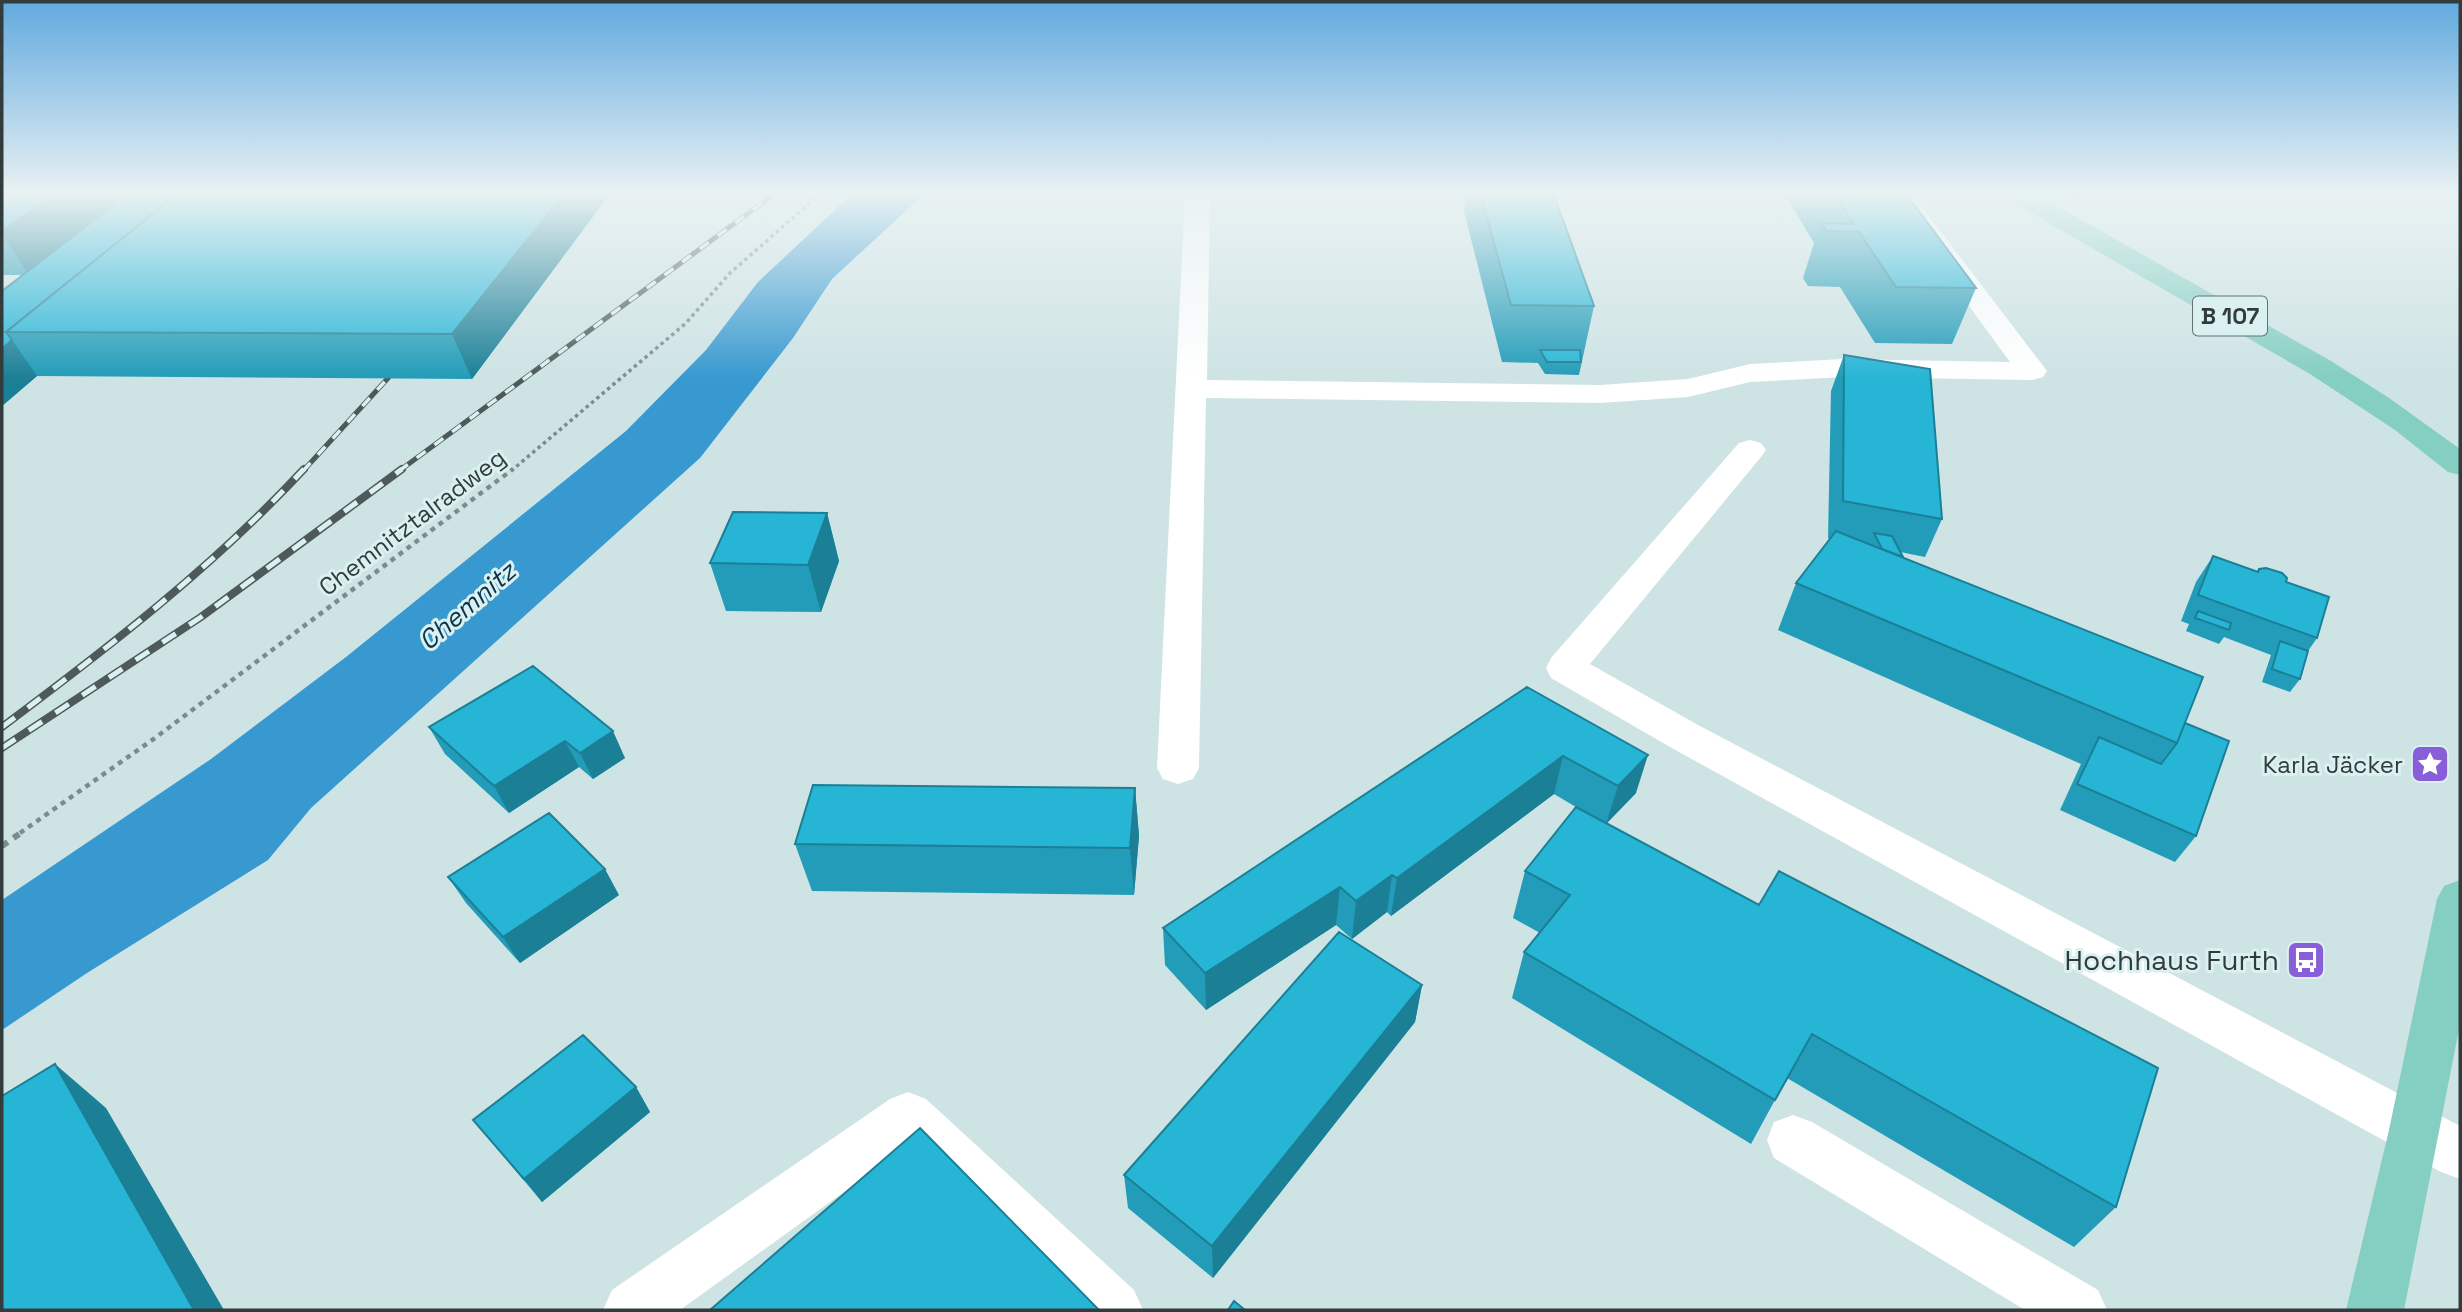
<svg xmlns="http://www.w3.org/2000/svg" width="2462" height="1312" font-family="'Space Grotesk',sans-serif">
  <rect width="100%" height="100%" fill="#cee3e4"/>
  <path fill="#3799d0" d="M 851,195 L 923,195 L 832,279 L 793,338 L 700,458 L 311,808 L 268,860 L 87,973 L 2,1030 L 2,900 L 211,759 L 346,657 L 626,431 L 706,350 L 758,282 Z"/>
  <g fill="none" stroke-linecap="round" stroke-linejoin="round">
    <path stroke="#7d8b8c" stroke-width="3.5" stroke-dasharray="3.5 3.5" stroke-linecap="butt" d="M 511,471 L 685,324 L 730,273 L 819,195"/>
    <path stroke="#7d8b8c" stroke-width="4.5" stroke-dasharray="5 5" stroke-linecap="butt" d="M 20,833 L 155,738 L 513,469"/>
    <path stroke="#7d8b8c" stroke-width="6" stroke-dasharray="7 7" stroke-linecap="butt" d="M 2,846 L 22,832"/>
    <path fill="#fff" fill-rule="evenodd" d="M 1185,195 L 1210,195 L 1207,380 L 1600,385 L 1688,379 L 1750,364 L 1843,359 L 2010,362 L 1888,195 L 1913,195 L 2047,371 L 2043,377 L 2032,380 L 1843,377 L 1750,382 L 1688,397 L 1600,403 L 1206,398 L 1199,768 L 1193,779 L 1178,784 L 1163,779 L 1157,768 Z
      M 1750,440 L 1761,443 L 1766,450 L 1761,457 L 1590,664 L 1698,725 L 2460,1126 L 2460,1179 L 2441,1172 L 1670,747 L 1551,678 L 1546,668 L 1551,658 L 1739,443 Z
      M 908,1092 L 926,1099 L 1134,1290 L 1143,1310 L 1073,1310 L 905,1148 L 680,1310 L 603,1310 L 612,1290 L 890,1099 Z
      M 1793,1115 L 1812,1122 L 2098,1290 L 2107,1310 L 2025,1310 L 1774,1158 L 1767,1140 L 1774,1122 Z"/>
    <path fill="#85cec2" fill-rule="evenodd" d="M 2006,195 L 2037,195 L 2331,361 L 2389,398 L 2460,449 L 2460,475 L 2448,472 L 2395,430 L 2310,374 L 2009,200 Z
      M 2460,880 L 2460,1024 L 2404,1310 L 2346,1310 L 2389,1130 L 2437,899 L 2444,886 Z"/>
    <g stroke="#4e5959" stroke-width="5">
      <path id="rail-far1" d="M 303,471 L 389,377
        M 399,471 L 773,195"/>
    </g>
    <g stroke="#4e5959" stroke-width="8">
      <path id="rail" d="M 2,727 C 109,647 213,567 304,469
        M 2,748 L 201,617 L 402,469"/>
    </g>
    <use href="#rail-far1" stroke="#dbf0f1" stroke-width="3.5" stroke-dasharray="11" stroke-linecap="butt"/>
    <use href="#rail" stroke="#dbf0f1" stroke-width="5" stroke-dasharray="16" stroke-linecap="butt"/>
  </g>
  <path fill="#229cb8" d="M 2,195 L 609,195 L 472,379 L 37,376 L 2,406 L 2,291 L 23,275 L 2,275 Z
    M 1223,195 L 1378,195 L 1378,197 Z
    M 1466,195 L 1554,195 L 1594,306 L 1579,375 L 1545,374 L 1538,363 L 1502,362 L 1464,211 Z
    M 1785,195 L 1907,195 L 1976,288 L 1952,344 L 1875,343 L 1840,287 L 1808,286 L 1803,278 L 1814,243 Z
    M 2065,195 L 2087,195 L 2072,199 Z
    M 1844,355 L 1942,519 L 1925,557 L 1900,552 L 1903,557 L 2185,723 L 2196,836 L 2175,862 L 2060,810 L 2081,764 L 1778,630 L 1796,583 L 1830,539 L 1828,538 L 1831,391 Z
    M 827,513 L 839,561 L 821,612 L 726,611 L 710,563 Z
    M 2213,556 L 2257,572 L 2259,569 L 2286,582 L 2317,638 L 2308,651 L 2300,679 L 2290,692 L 2262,682 L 2271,655 L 2224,637 L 2219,644 L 2186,631 L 2189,624 L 2181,621 L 2196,582 Z
    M 533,666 L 625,758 L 593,779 L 579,767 L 509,813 L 445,754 L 429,727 Z
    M 1527,687 L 1636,793 L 1607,823 L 2116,1207 L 2074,1247 L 1787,1078 L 1751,1144 L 1512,998 L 1524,952 L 1540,933 L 1513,918 L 1525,871 L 1576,807 L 1554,794 L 1391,916 L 1387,912 L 1352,939 L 1336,925 L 1206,1010 L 1165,965 L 1163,928 Z
    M 1135,788 L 1139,836 L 1134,895 L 812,891 L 795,844 Z
    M 448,877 L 619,895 L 520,963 L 466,903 Z
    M 1422,985 L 1415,1022 L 1213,1278 L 1128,1208 L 1124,1175 Z
    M 636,1087 L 650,1112 L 542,1202 L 473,1120 Z"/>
  <path fill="#1b7f96" d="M 52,195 L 133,195 L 29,275 L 2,234 L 2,231 Z
    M 563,195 L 609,195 L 472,379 L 452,334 Z
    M 2073,195 L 2087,195 L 2072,199 Z
    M 12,340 L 37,376 L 2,406 L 2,349 Z
    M 827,513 L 839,561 L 821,612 L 808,565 Z
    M 613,731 L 625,758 L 593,779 L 580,753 Z
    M 565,741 L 579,767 L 509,813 L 494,786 Z
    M 1648,755 L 1636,793 L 1606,824 L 1618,786 Z
    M 1563,756 L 1554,794 L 1391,916 L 1397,878 Z
    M 1135,788 L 1139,836 L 1134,895 L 1130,848 Z
    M 605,869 L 619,895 L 520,963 L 503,937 Z
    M 1392,875 L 1387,912 L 1352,939 L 1356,901 Z
    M 1340,887 L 1336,925 L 1206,1010 L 1205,973 Z
    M 1422,985 L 1415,1022 L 1213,1278 L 1212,1246 Z
    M 55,1064 L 106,1108 L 224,1310 L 194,1310 Z
    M 636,1087 L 650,1112 L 542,1202 L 524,1179 Z"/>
  <path fill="#27b5d6" stroke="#1b7f96" stroke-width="2" d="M 2,195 L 52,195 L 2,231 Z
    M 127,195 L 176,195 L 6,332 L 12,340 L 2,349 L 2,291 Z
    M 176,195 L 563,195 L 452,334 L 6,332 Z
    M 1481,195 L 1554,195 L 1594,306 L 1511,305 Z
    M 1796,195 L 1802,195 L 1800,202 Z
    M 1835,195 L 1907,195 L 1976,288 L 1896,287 L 1859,232 L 1826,231 L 1821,223 L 1854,224 Z
    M 1540,350 L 1580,350 L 1581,362 L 1547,362 Z
    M 1844,355 L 1930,369 L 1942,519 L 1843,501 Z
    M 733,512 L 827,513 L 808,565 L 710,563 Z
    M 1836,531 L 2203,677 L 2177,743 L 1796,583 Z
    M 1874,533 L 1892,536 L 1903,557 L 1882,549 Z
    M 2213,556 L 2258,572 L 2259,569 L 2266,568 L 2282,573 L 2287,578 L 2286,582 L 2329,597 L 2317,638 L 2198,595 Z
    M 2198,611 L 2231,623 L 2229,630 L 2195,618 Z
    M 2280,641 L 2308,651 L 2300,679 L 2272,669 Z
    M 533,666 L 613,731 L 580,753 L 565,741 L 494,786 L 429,727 Z
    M 1527,687 L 1648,755 L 1618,786 L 1563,756 L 1397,878 L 1392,875 L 1356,901 L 1340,887 L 1205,973 L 1163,928 Z
    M 2185,723 L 2229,741 L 2196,836 L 2077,784 L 2099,737 L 2161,764 L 2177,743 Z
    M 813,785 L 1135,788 L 1130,848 L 795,844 Z
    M 1576,807 L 1759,905 L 1779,871 L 2158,1068 L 2116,1207 L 1812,1034 L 1775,1100 L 1524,952 L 1570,895 L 1525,871 Z
    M 549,813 L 605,869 L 503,937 L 448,877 Z
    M 1339,932 L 1422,985 L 1212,1246 L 1124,1175 Z
    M 583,1035 L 636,1087 L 524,1179 L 473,1120 Z
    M 55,1064 L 194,1310 L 2,1310 L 2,1096 Z
    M 920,1128 L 1099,1310 L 710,1310 Z
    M 1234,1301 L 1245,1310 L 1228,1310 Z"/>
  <linearGradient id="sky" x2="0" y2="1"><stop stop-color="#61a9de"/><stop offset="0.51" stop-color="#e9f2f3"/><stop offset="1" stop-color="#e9f2f3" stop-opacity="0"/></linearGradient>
  <rect width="2462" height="379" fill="url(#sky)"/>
  <defs>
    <g id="sight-square" transform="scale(2.0125)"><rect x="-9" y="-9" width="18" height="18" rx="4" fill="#885fd9" stroke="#dbf0f1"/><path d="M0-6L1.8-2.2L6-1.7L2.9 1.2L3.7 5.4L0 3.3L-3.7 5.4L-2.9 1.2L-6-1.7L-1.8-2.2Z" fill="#fff"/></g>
    <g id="bus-square" transform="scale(2.0125)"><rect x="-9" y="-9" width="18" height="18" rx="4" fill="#885fd9" stroke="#dbf0f1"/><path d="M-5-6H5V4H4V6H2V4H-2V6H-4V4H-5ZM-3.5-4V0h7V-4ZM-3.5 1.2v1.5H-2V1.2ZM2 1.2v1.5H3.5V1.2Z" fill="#fff"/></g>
  </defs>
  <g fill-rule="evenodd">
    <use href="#sight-square" x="2430" y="764"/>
    <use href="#bus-square" x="2306" y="960"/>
  </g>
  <g text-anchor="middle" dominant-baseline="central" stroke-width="6" stroke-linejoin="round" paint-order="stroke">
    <rect fill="#dbf0f1" stroke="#657272" stroke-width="2" x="2193" y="296.5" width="74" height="39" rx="5"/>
    <g font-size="23" font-weight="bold" fill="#333c3c">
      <text x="2230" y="316">B 107</text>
    </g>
    <g font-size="24" fill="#333c3c" stroke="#dbf0f1">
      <text transform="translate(412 522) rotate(-37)">Chemnitztalradweg</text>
    </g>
    <g font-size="24" fill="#333c3c" stroke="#dbf0f1" text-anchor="end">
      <text x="2403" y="764">Karla Jäcker</text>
    </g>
    <g font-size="26" font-style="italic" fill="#0a344b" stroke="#dbf0f1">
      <text transform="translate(467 606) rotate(-41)">Chemnitz</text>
    </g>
    <g font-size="28" fill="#333c3c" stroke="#dbf0f1" text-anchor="end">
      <text x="2279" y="960">Hochhaus Furth</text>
    </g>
  </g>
  <rect width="2462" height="1312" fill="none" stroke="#333c3c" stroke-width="7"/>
</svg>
